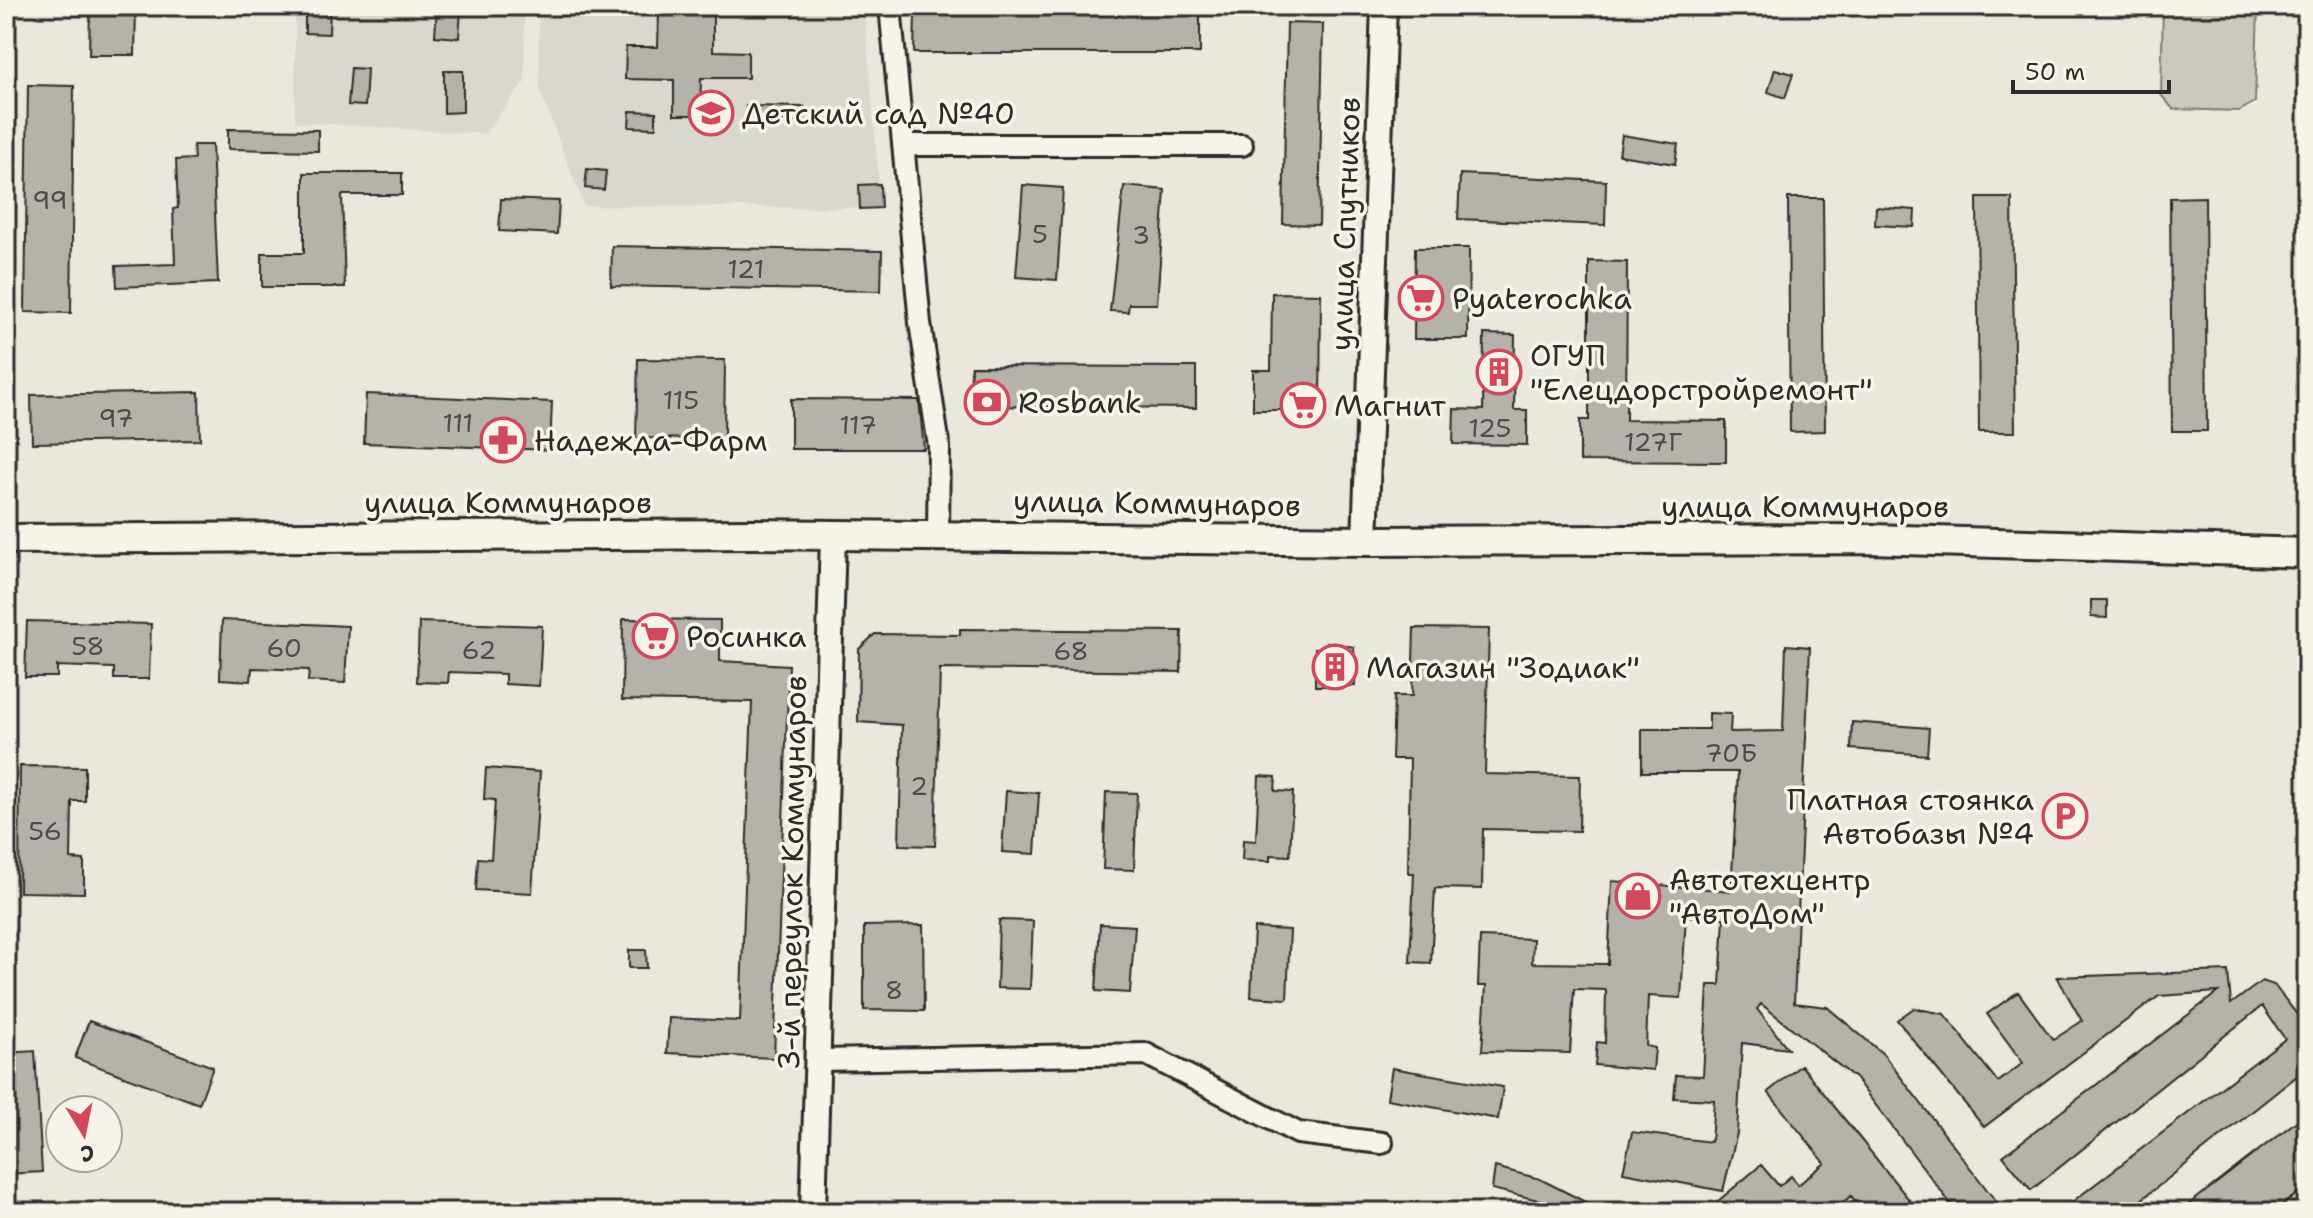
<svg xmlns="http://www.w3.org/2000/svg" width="2313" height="1218" font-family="'Shantell Sans',sans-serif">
  <rect width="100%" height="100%" fill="#ebe7dd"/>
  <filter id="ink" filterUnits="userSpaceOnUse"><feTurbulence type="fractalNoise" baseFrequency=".0125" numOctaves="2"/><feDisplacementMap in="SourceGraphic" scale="16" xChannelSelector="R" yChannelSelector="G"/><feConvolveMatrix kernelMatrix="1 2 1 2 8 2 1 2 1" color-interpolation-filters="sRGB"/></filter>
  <g filter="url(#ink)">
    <path fill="#dbd7ce" d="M 295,6 L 524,6 L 525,82 L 484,134 L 295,122 Z
      M 538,6 L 864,6 L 881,208 L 584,206 L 540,91 Z
      M 2307,1186 L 2307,1212 L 2274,1212 Z"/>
    <path fill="#cbc8bf" stroke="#7b7a75" stroke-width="2" d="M 2163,6 L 2258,6 L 2255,102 L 2239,111 L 2173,109 L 2161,95 Z"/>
    <path fill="#b5b2ab" stroke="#2b2b2b" stroke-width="2" d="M 90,6 L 136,6 L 135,55 L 89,55 Z
      M 305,6 L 330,6 L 329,34 L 305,33 Z
      M 667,6 L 699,6 L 699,14 L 713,14 L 713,51 L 748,52 L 748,78 L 701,78 L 700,115 L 674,115 L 674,80 L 625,79 L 626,47 L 658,47 L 659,8 Z
      M 437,8 L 461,10 L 459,38 L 435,36 Z
      M 915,12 L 1200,12 L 1200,53 L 914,53 Z
      M 1287,23 L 1323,24 L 1319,225 L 1283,224 Z
      M 351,68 L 367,69 L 365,106 L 348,105 Z
      M 1775,69 L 1793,74 L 1785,98 L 1768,92 Z
      M 444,71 L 463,71 L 463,112 L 444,113 Z
      M 28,85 L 74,86 L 71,313 L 25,312 Z
      M 746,106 L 805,107 L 804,123 L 746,121 Z
      M 630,111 L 656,112 L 656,128 L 629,127 Z
      M 228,129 L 318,130 L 318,151 L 228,149 Z
      M 1622,135 L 1678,144 L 1675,164 L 1619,155 Z
      M 193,145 L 212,145 L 218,283 L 117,287 L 116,266 L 175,264 L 173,209 L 178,208 L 176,160 L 194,159 Z
      M 587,169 L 606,171 L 604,190 L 585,188 Z
      M 304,173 L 402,173 L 402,195 L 342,195 L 345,287 L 262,287 L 262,253 L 304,253 Z
      M 1460,174 L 1606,181 L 1605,225 L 1458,219 Z
      M 880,184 L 881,208 L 860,209 L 859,185 Z
      M 1023,185 L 1063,188 L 1057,280 L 1016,277 Z
      M 1124,186 L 1165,190 L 1157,304 L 1129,304 L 1128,312 L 1110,311 Z
      M 2205,197 L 2207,431 L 2172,431 L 2170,198 Z
      M 1788,198 L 1823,198 L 1825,431 L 1790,432 Z
      M 1977,198 L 2012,198 L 2015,432 L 1979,432 Z
      M 501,199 L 559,201 L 557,234 L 499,231 Z
      M 1876,207 L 1915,210 L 1914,227 L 1875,225 Z
      M 612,246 L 882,251 L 881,291 L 611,286 Z
      M 1415,248 L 1469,248 L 1468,339 L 1414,339 Z
      M 1589,261 L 1627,262 L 1626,420 L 1726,421 L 1726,462 L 1580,461 L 1580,420 L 1589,420 Z
      M 1272,293 L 1321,294 L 1320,410 L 1253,410 L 1253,370 L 1271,370 Z
      M 1484,334 L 1515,335 L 1514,410 L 1527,410 L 1527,445 L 1453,444 L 1454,409 L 1483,410 Z
      M 638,359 L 725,360 L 724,439 L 636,438 Z
      M 971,366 L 1196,367 L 1196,408 L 970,406 Z
      M 199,392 L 200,440 L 32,443 L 31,395 Z
      M 366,394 L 552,402 L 550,450 L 364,443 Z
      M 791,399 L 919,400 L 924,449 L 791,449 Z
      M 2091,600 L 2107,600 L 2107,618 L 2091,617 Z
      M 623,619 L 720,620 L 720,661 L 789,665 L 774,1058 L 667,1053 L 669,1018 L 740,1021 L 752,702 L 622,700 Z
      M 222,620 L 348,626 L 345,683 L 308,681 L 309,670 L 252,668 L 251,681 L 220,679 Z
      M 27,621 L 151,624 L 149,679 L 114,679 L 114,668 L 57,666 L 57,677 L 25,677 Z
      M 419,622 L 542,626 L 539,686 L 505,684 L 505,674 L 449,672 L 448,683 L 417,682 Z
      M 1414,628 L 1489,629 L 1485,774 L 1580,776 L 1579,831 L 1483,829 L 1482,889 L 1435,888 L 1431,963 L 1410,962 L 1414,873 L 1408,873 L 1410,759 L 1392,759 L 1394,696 L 1412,696 Z
      M 960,629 L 1182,631 L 1181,672 L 940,669 L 935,846 L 899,845 L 902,725 L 858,722 L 859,649 L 875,634 L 960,635 Z
      M 1327,642 L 1354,647 L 1355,686 L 1315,686 L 1315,648 L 1325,648 Z
      M 1786,645 L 1810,647 L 1794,1003 L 1827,1007 L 1883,1054 L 2004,1212 L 1957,1212 L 1855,1078 L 1761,1004 L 1757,1009 L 1788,1049 L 1742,1043 L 1737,1133 L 1723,1191 L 1623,1172 L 1632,1132 L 1711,1142 L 1714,1100 L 1674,1098 L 1676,1075 L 1703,1076 L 1708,985 L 1720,985 L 1724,918 L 1686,916 L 1681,998 L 1648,996 L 1646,1046 L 1655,1048 L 1653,1070 L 1595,1065 L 1597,1042 L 1605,1043 L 1606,990 L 1574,989 L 1570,1053 L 1482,1051 L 1486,986 L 1478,986 L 1480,937 L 1533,939 L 1532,963 L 1608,964 L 1612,881 L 1731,891 L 1738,772 L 1642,772 L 1642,729 L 1709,729 L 1709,713 L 1731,714 L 1730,732 L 1783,731 Z
      M 1852,722 L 1929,728 L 1927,755 L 1851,749 Z
      M 20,766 L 85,767 L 85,801 L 72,801 L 71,859 L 84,860 L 84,893 L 19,892 Z
      M 486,768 L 540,772 L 532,893 L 476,890 L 478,858 L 491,859 L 495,800 L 484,799 Z
      M 1259,776 L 1276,777 L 1275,791 L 1293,792 L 1290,856 L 1270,855 L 1270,861 L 1242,860 L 1243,840 L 1256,841 Z
      M 1006,791 L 1039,793 L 1035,854 L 1002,852 Z
      M 1106,792 L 1137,793 L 1134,870 L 1103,869 Z
      M 999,920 L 1033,921 L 1030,989 L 997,988 Z
      M 1100,924 L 1135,926 L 1130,993 L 1096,991 Z
      M 923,925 L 924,1011 L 864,1010 L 864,926 Z
      M 1254,928 L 1290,930 L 1287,999 L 1251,997 Z
      M 629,950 L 646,950 L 647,968 L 629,968 Z
      M 2228,971 L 2231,1004 L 2262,981 L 2274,985 L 2307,1027 L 2307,1068 L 2126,1212 L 2059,1212 L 2285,1039 L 2262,1006 L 2031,1190 L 2003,1156 L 2218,992 L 2159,996 L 1984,1127 L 1897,1020 L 1914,1008 L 1944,1014 L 1998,1082 L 2023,1063 L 1987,1014 L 2018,992 L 2053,1040 L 2082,1021 L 2057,977 Z
      M 89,1021 L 213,1067 L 199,1104 L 75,1058 Z
      M 35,1051 L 42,1172 L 6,1174 L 6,1053 Z
      M 1801,1065 L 1919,1212 L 1864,1212 L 1851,1196 L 1831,1212 L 1705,1212 L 1761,1165 L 1779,1186 L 1791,1176 L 1798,1185 L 1825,1163 L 1768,1092 Z
      M 1392,1068 L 1503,1087 L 1498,1119 L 1387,1099 Z
      M 2307,1113 L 2307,1186 L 2274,1212 L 2179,1212 Z
      M 1495,1167 L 1540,1179 L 1605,1212 L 1561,1212 L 1538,1200 L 1492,1189 Z"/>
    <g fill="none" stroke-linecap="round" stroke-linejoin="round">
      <g stroke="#2b2b2b" stroke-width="26">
        <path id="minor" d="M 890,6 L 920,323 L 939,446 L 938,534
          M 905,145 L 1242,145
          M 819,1060 L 1146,1054 L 1298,1133 L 1382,1143"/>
      </g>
      <g stroke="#2b2b2b" stroke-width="30">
        <path id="tertiary" d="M 1365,541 L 1384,6
          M 813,1212 L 833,536"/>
      </g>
      <g stroke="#2b2b2b" stroke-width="34">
        <path id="secondary" d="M 6,539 L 754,534 L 1365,541 L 1872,539 L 2307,553"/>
      </g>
      <use href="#minor" stroke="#f7f3e8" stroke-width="20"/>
      <use href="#tertiary" stroke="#f7f3e8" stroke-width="24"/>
      <use href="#secondary" stroke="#f7f3e8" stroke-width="28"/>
    </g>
  </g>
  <defs>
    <g id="school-ring" transform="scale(2.3)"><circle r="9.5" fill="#f7f3e8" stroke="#d1495b" stroke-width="1.5"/><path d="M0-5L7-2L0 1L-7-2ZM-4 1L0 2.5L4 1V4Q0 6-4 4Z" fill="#d1495b"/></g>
    <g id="supermarket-ring" transform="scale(2.3)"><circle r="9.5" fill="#f7f3e8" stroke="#d1495b" stroke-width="1.5"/><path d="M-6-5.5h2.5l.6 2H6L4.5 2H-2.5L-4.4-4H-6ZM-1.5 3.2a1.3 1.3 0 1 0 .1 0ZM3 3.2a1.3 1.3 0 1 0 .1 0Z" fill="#d1495b"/></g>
    <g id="building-ring" transform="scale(2.3)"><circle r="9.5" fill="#f7f3e8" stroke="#d1495b" stroke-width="1.5"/><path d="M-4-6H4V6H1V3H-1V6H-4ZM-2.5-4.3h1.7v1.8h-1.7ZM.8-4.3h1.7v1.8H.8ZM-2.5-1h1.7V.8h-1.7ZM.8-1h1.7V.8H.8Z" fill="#d1495b"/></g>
    <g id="bank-ring" transform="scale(2.3)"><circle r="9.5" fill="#f7f3e8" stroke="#d1495b" stroke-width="1.5"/><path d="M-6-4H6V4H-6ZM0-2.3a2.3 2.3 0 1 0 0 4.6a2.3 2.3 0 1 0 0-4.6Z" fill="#d1495b"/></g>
    <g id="pharmacy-ring" transform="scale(2.3)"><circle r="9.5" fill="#f7f3e8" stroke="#d1495b" stroke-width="1.5"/><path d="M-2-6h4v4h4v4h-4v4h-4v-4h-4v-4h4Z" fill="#d1495b"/></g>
    <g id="parking-ring" transform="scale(2.3)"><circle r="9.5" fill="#f7f3e8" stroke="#d1495b" stroke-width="1.5"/><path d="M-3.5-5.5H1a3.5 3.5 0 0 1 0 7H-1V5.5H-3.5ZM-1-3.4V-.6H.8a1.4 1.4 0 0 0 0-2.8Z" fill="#d1495b"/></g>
    <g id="shop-ring" transform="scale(2.3)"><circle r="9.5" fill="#f7f3e8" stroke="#d1495b" stroke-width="1.5"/><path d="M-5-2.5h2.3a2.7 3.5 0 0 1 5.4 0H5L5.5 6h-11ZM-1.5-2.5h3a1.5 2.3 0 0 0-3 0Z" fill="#d1495b"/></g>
  </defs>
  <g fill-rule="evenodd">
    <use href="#school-ring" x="711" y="113"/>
    <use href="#supermarket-ring" x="1421" y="298"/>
    <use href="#building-ring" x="1499" y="372"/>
    <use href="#bank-ring" x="987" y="402"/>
    <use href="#supermarket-ring" x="1303" y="405"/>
    <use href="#pharmacy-ring" x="503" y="440"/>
    <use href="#supermarket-ring" x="655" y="636"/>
    <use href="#building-ring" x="1335" y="667"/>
    <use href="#parking-ring" x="2065" y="816"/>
    <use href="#shop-ring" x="1638" y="896"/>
  </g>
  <g text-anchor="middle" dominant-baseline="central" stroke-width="7" stroke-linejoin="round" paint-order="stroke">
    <g font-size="26" fill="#4e4d4b">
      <text x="50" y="199">99</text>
      <text x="1040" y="233">5</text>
      <text x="1141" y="234">3</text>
      <text x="746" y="268">121</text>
      <text x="681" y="399">115</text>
      <text x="116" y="417">97</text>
      <text x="458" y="422">111</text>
      <text x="858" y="424">117</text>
      <text x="1490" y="427">125</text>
      <text x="1653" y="441">127Г</text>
      <text x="88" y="645">58</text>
      <text x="284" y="647">60</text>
      <text x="479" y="649">62</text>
      <text x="1071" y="650">68</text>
      <text x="1731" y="752">70Б</text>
      <text x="919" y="785">2</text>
      <text x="45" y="830">56</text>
      <text x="894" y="989">8</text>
    </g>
    <g font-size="30" fill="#2b2b2b" stroke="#f7f3e8" text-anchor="start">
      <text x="742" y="113">Детский сад №40</text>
      <text x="1452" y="298">Pyaterochka</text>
      <text x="1530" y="355">ОГУП<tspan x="1530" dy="34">"Елецдорстройремонт"</tspan></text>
      <text x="1018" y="402">Rosbank</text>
      <text x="1334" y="405">Магнит</text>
      <text x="534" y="440">Надежда-Фарм</text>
      <text x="686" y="636">Росинка</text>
      <text x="1366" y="667">Магазин "Зодиак"</text>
      <text x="2034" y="799" text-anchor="end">Платная стоянка<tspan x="2034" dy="34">Автобазы №4</tspan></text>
      <text x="1669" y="879">Автотехцентр<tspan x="1669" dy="34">"АвтоДом"</tspan></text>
    </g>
    <g font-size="30" fill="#2b2b2b" stroke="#f7f3e8">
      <text transform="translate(1345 224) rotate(-88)">улица Спутников</text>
      <text x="508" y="502">улица Коммунаров</text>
      <text transform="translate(1157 503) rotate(1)">улица Коммунаров</text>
      <text x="1805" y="506">улица Коммунаров</text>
      <text transform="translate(792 873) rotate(-89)">3-й переулок Коммунаров</text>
    </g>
  </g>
  <rect width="2313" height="1218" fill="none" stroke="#f7f3e8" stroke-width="32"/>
  <rect x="16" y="16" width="2281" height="1186" fill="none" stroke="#2b2b2b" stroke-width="3" filter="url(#ink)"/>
  <g transform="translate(84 1134) rotate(170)"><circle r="38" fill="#f7f3e8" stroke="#a5a39c" stroke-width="2"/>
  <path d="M0-6L14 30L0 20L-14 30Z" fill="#d1495b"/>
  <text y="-12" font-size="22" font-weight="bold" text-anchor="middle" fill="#2b2b2b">С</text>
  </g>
  <path d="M2013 80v12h156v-12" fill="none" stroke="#2b2b2b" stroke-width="4"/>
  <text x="2025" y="80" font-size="24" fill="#2b2b2b" stroke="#f7f3e8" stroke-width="6" paint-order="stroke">50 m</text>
</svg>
